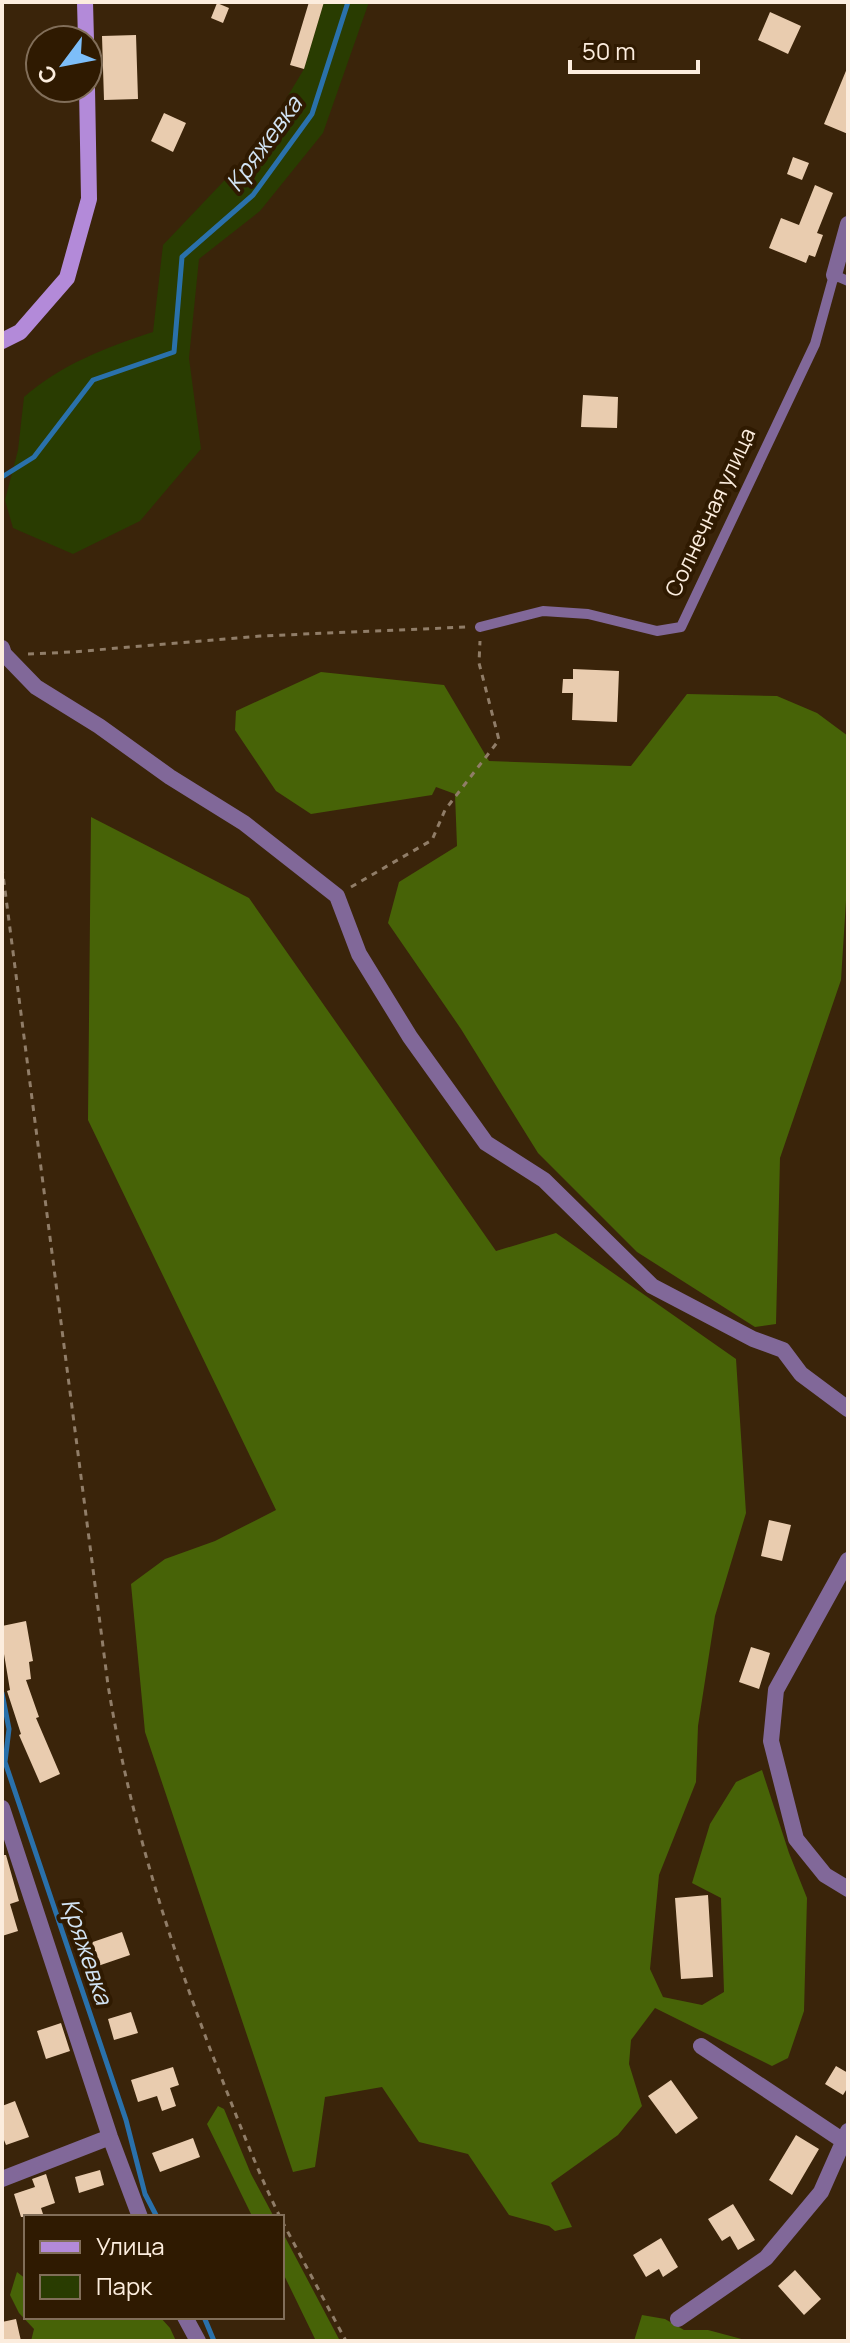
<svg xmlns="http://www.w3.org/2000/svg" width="850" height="2343" font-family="Manrope,sans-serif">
  <rect width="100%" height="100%" fill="#3a240a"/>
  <path fill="#293c01" d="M 324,2 L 369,2 L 323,133 L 260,211 L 199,259 L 189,358 L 201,449 L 140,521 L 73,554 L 13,528 L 5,500 L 18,450 L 24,397 C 60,365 107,347 153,332 L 163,245 L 259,144 L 304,69 Z"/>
  <path fill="#476307" d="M 321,672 L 444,685 L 489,761 L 631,766 L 687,694 L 777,696 L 817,713 L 848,736 L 848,869 L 841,980 L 780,1158 L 776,1324 L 755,1327 L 637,1252 L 538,1153 L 461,1029 L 388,923 L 399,882 L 457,846 L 455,794 L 436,787 L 432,795 L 311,814 L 276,791 L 235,730 L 236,711 Z
    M 91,817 L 249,898 L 496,1251 L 556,1233 L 736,1359 L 746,1513 L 715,1616 L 698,1726 L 696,1782 L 659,1875 L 650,1969 L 663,1997 L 702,2005 L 724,1992 L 721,1898 L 692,1883 L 710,1824 L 736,1782 L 762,1770 L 789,1853 L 807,1898 L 804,2011 L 788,2058 L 772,2066 L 655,2008 L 631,2040 L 629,2064 L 642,2106 L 618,2135 L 551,2183 L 572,2227 L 555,2231 L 549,2226 L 509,2215 L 468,2154 L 419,2142 L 382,2087 L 325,2097 L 315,2167 L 293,2172 L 145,1732 L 131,1584 L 165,1559 L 215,1541 L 276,1510 L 88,1120 Z
    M 218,2106 L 224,2109 L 251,2174 L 274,2217 L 252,2216 L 207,2124 Z
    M 282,2232 L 285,2237 L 340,2341 L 316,2341 L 282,2271 Z
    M 17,2272 L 26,2279 L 26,2317 L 160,2317 L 170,2328 L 176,2341 L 31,2341 L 34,2329 L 19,2313 L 10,2295 Z
    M 642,2315 L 665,2319 L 684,2330 L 708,2330 L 749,2341 L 634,2341 Z"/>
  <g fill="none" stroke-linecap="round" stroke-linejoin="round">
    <path stroke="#2a71ab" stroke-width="5" d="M 2,477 L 34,457 L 93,380 L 174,352 L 182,257 L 253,195 L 312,114 L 348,2
      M 2,1693 L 9,1729 L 5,1762 L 126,2120 L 145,2194 L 157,2217
      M 204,2317 L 214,2341"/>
  </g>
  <path fill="#e9ccaf" d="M 309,2 L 324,2 L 304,69 L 290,65 Z
    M 217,3 L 229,8 L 223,23 L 211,18 Z
    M 770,12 L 801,26 L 788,54 L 758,40 Z
    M 136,35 L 138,99 L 104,100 L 102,36 Z
    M 848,66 L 848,134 L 824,124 Z
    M 164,113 L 186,123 L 173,152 L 151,141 Z
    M 793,157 L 809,163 L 802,180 L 787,174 Z
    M 815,185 L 833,193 L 817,233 L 823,235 L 815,257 L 809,255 L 806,263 L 769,248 L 781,218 L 799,225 Z
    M 583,395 L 618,397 L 617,428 L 581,427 Z
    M 573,669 L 619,671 L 617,722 L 572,720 L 573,693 L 562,693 L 563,679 L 573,679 Z
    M 769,1520 L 791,1525 L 782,1561 L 761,1556 Z
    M 26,1621 L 33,1661 L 29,1662 L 31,1679 L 26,1680 L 39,1717 L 36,1718 L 60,1774 L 40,1783 L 19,1735 L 21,1734 L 7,1691 L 10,1690 L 2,1642 L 2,1626 Z
    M 751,1647 L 770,1653 L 759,1689 L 739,1682 Z
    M 2,1855 L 6,1855 L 19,1901 L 10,1904 L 18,1931 L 2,1936 Z
    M 708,1895 L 713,1977 L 681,1979 L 675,1898 Z
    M 122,1932 L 130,1955 L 92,1968 L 84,1945 Z
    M 131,2012 L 138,2033 L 114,2040 L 108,2019 Z
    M 61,2023 L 70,2051 L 46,2059 L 37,2031 Z
    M 836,2066 L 848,2073 L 848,2087 L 843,2095 L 825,2084 Z
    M 173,2067 L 179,2085 L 170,2088 L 176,2106 L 162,2111 L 157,2096 L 138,2102 L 131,2080 Z
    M 671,2080 L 698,2118 L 676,2134 L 648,2096 Z
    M 15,2101 L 29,2137 L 6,2145 L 2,2135 L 2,2106 Z
    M 796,2135 L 819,2149 L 792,2195 L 769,2180 Z
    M 193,2138 L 200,2157 L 160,2172 L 152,2153 Z
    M 100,2170 L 104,2185 L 79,2193 L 75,2177 Z
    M 46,2174 L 55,2203 L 41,2208 L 44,2217 L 21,2217 L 14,2194 L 35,2187 L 32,2179 Z
    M 733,2204 L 755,2240 L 738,2250 L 730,2236 L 722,2241 L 708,2219 Z
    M 661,2238 L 678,2267 L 663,2277 L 659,2269 L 646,2277 L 633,2255 Z
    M 795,2270 L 821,2299 L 804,2315 L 778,2286 Z
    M 16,2319 L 21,2341 L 2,2341 L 2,2322 Z"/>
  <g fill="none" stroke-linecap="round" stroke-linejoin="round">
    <path stroke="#907d68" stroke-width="3" stroke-dasharray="6 6" stroke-linecap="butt" d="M 28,654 L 72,652 L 260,636 L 467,627
      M 2,867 L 108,1685 C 129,1814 166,1932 212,2054 C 234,2109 254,2164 280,2217
      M 351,887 L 432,840 L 445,810 L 499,740 L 479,663 L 480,641
      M 282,2221 L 346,2341"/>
    <path stroke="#816899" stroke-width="10" d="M 480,627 L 543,611 L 588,614 L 657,631 L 681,627 L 815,344 L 834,275 L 848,281"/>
    <path stroke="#816899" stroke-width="16" d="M 834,275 L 848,224
      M 2,648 L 4,654 L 36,687 L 99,726 L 170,777 L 244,823 L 337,896 L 359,954 L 410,1037 L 486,1143 L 544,1180 L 652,1286 L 753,1339 L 783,1350 L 801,1374 L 848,1409
      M 848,1560 L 776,1690 L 771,1741 L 796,1839 L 825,1875 L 848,1889
      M 2,1808 L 110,2137 L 140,2217
      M 701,2046 L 848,2144
      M 2,2179 L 110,2137
      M 185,2317 L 198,2341
      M 678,2319 L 766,2258 L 821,2192 L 848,2131"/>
    <path stroke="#b38ad9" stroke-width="16" d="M 85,2 L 86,40
      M 2,341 L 20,332 L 67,278 L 89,199 L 87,88"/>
  </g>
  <g text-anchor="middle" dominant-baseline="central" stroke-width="8" stroke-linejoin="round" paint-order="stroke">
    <g font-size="22" fill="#fcedde" stroke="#2f1a01">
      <text transform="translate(710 512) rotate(-65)">Солнечная улица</text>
    </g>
    <g font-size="24" font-style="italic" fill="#d2e4f4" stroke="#2f1a01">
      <text transform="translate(263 143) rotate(-54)">Кряжевка</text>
      <text transform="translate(88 1951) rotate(71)">Кряжевка</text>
    </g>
  </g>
  <rect width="850" height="2343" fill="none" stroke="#fcedde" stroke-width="8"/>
  <rect x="24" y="2215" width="260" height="104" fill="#2f1a01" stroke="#816e59" stroke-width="2"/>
  <rect x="40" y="2241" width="40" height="12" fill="#b38ad9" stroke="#816e59" stroke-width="2"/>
  <text x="96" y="2255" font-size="24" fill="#fcedde">Улица</text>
  <rect x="40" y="2275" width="40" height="24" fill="#293c01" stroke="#816e59" stroke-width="2"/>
  <text x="96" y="2295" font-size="24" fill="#fcedde">Парк</text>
  <g transform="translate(64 64) rotate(238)"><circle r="38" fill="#2f1a01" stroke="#816e59" stroke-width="2"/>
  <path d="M0-6L14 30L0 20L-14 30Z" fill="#7dbef9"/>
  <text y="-12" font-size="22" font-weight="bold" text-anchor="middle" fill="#fcedde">С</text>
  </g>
  <path d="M570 60v12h128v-12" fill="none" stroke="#fcedde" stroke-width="4"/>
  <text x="582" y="60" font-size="24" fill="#fcedde" stroke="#2f1a01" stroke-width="6" paint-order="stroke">50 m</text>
</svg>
